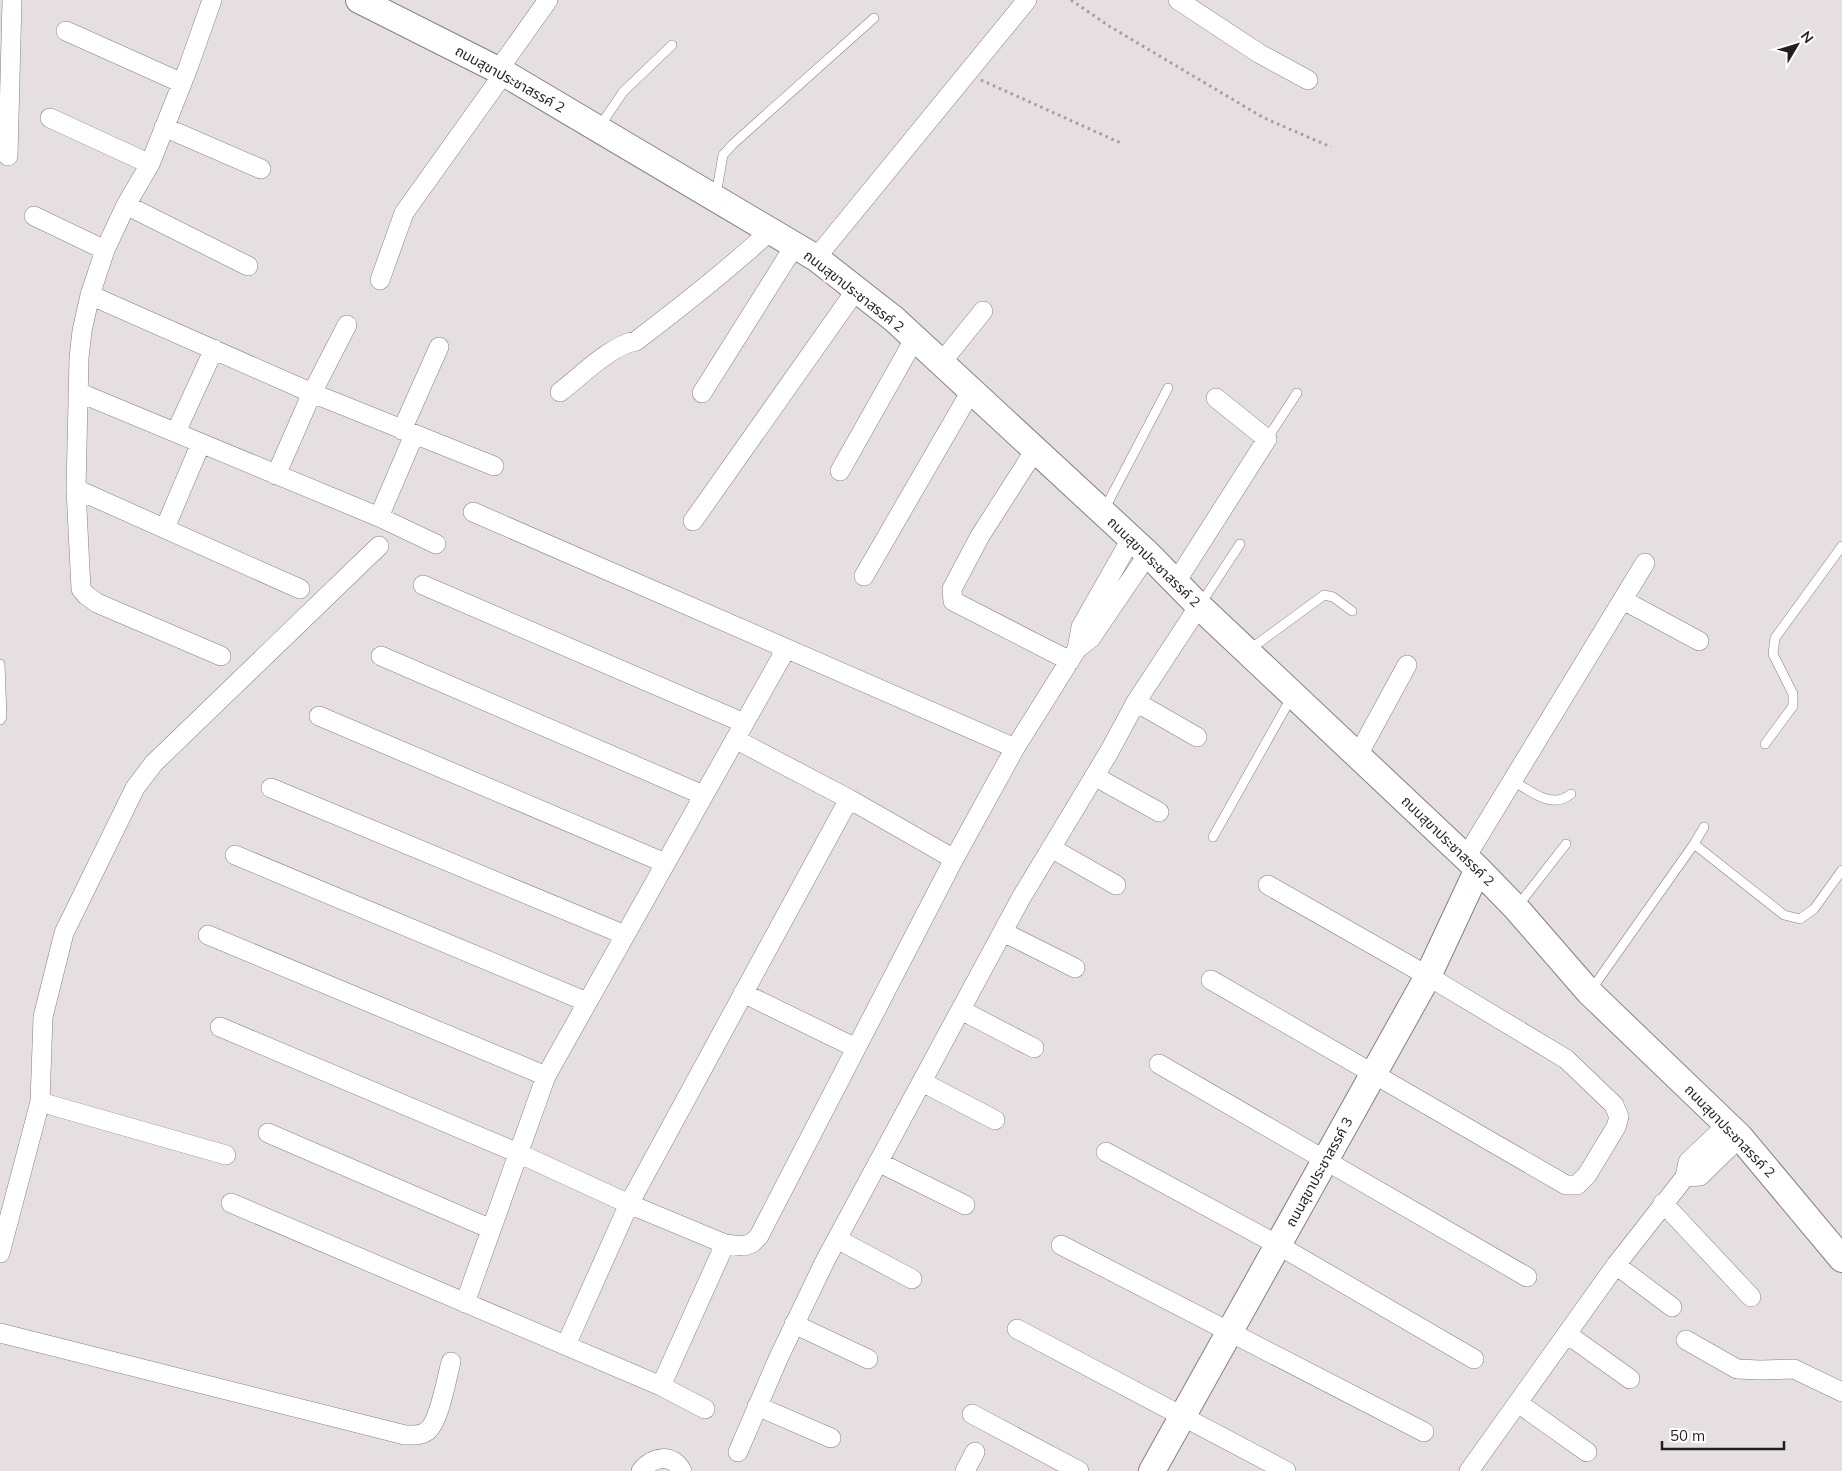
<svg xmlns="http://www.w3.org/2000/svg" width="1842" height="1471" font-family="Mulish,'Noto Sans Thai',sans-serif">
  <rect width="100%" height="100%" fill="#e6dfe1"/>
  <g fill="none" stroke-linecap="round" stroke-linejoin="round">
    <g stroke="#867f81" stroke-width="10">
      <path id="lane" d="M 600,126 L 623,92 L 672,45
        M 716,195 L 723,155 L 733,144 L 874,18
        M 1267,439 L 1297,393
        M 1104,510 L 1168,388
        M 1200,605 L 1240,544
        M 1249,650 L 1324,595 L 1333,597 L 1352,611
        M 0,664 L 2,717 L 0,720
        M 1765,744 L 1793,706 L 1793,694 L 1773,654 L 1775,638 L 1842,546
        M 1512,780 C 1530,791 1552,810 1571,794
        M 1213,837 L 1291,698
        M 1694,844 L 1704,827
        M 1517,907 L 1566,844
        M 1591,990 L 1694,844 L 1784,915 L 1800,919 L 1814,909 L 1842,870"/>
    </g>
    <g stroke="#867f81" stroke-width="20">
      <path id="street" d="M 212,0 L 188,68 L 150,164 L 126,205 L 105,250 L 90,295 L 82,331 L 79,358 L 76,489 L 81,589 L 86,595 L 97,603 L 221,656
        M 1178,0 L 1260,54 L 1308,80
        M 66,31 L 182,83
        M 499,69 L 548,0
        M 50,118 L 150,164
        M 164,127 L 261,169
        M 8,156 L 12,0
        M 126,205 L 248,266
        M 34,216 L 105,250
        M 816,258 L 1027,0
        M 380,280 L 404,213 L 504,73
        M 90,295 L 312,393 L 494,466
        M 941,363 L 983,311
        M 78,392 L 379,517 L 436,544
        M 560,392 C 581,376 611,345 636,341 C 682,306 728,270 770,231
        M 702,393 L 795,245
        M 402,430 L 439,347
        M 176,432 L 214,349
        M 1035,450 L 980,536 L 952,589 L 953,601 L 1070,661
        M 840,471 L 915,338
        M 276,475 L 312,393 L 347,325
        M 76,489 L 300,589
        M 473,512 L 1015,748
        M 379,517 L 414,435
        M 693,521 L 856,290
        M 165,528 L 201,443
        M 864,576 L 971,391
        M 1176,582 L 1267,439 L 1216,398
        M 423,585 L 744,723
        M 1623,600 L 1699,641
        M 1077,649 L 1081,627 L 1131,539
        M 381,656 L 703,795
        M 1136,702 L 1197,737
        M 319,716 L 665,863
        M 735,739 L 849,799 L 954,859
        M 1358,755 L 1407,665
        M 1094,776 L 1159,812
        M 271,788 L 625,935
        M 1051,848 L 1116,885
        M 235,855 L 587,1002
        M 1466,857 L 1645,563
        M 1003,932 L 1075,968
        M 208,935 L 546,1076
        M 1211,980 L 1566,1185 L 1577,1185 L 1587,1175 L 1616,1127 L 1619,1117 L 1614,1105 L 1566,1059 L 1428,976 L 1268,885
        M 743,993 L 856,1048
        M 961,1010 L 1034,1048
        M 220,1027 L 518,1153 L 629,1204 L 725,1244 L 744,1246 L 752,1243 L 759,1236 L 954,859 L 1015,748 L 1077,649 L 1091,638 L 1148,554
        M 1159,1064 L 1527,1277
        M 922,1082 L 995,1120
        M 40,1102 L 226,1155
        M 268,1133 L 491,1229
        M 1106,1152 L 1278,1245 L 1474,1359
        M 878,1162 L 965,1205
        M 1685,1177 L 1700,1176 L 1740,1137
        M 231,1203 L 661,1386 L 705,1409
        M 1663,1203 L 1751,1297
        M 837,1239 L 912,1279
        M 1061,1245 L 1424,1432
        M 0,1253 L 40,1102 L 43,1017 L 64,933 L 135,788 L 154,763 L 379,546
        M 1616,1265 L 1672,1307
        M 465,1303 L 546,1076 L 786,649
        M 794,1324 L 868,1359
        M 1017,1329 L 1286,1471
        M 0,1333 L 405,1435 C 413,1435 421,1436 427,1431 C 439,1423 447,1377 451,1362
        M 1567,1334 L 1630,1379
        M 1686,1340 L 1737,1369 L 1760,1370 L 1794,1369 L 1842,1392
        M 566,1345 L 629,1204 L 849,799
        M 661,1386 L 725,1244
        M 1518,1403 L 1587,1452
        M 757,1406 L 831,1438
        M 972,1414 L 1079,1471
        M 738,1452 L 778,1359 L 825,1261 L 1021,898 L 1109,752 L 1136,702 L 1199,606
        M 641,1471 C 652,1457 672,1452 682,1471
        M 965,1471 L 975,1452
        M 1469,1471 L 1616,1265 L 1685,1177 L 1688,1162 L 1728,1124"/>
    </g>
    <g stroke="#867f81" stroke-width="28">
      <path id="secondary" d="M 359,0 L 504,73 L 816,258 L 894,319 L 1148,554 L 1199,606 L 1478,869 L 1516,908 L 1589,992 L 1740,1137 L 1842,1259
        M 1152,1471 L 1428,976 L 1478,869"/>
    </g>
    <path stroke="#a39e9f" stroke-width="3" stroke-dasharray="2.5 4" stroke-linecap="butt" d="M 1071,0 L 1109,26 L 1264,118 L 1331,147
      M 981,80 L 1123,144"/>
    <use href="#lane" stroke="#fff" stroke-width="9"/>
    <use href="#street" stroke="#fff" stroke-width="19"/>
    <use href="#secondary" stroke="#fff" stroke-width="26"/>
  </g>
  <g text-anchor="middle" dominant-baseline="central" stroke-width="4.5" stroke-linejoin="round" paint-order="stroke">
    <g font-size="14" fill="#211e1f" stroke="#fff">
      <text transform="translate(510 79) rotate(29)">ถนนสุขาประชาสรรค์ 2</text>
      <text transform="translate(854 291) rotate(38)">ถนนสุขาประชาสรรค์ 2</text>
      <text transform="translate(1154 562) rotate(44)">ถนนสุขาประชาสรรค์ 2</text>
      <text transform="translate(1448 841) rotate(44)">ถนนสุขาประชาสรรค์ 2</text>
      <text transform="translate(1730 1131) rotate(46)">ถนนสุขาประชาสรรค์ 2</text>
      <text transform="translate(1319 1172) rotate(-61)">ถนนสุขาประชาสรรค์ 3</text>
    </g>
  </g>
  <g transform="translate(1797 45) rotate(52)" stroke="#ffffff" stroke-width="4" paint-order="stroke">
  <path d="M0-4L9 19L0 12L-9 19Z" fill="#211e1f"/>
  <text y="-8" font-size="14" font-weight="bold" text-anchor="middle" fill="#211e1f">N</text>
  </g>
  <path d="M1662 1441v8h122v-8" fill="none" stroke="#211e1f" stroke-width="2.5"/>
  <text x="1670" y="1441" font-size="15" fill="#211e1f" stroke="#ffffff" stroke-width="4" paint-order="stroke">50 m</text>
</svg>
